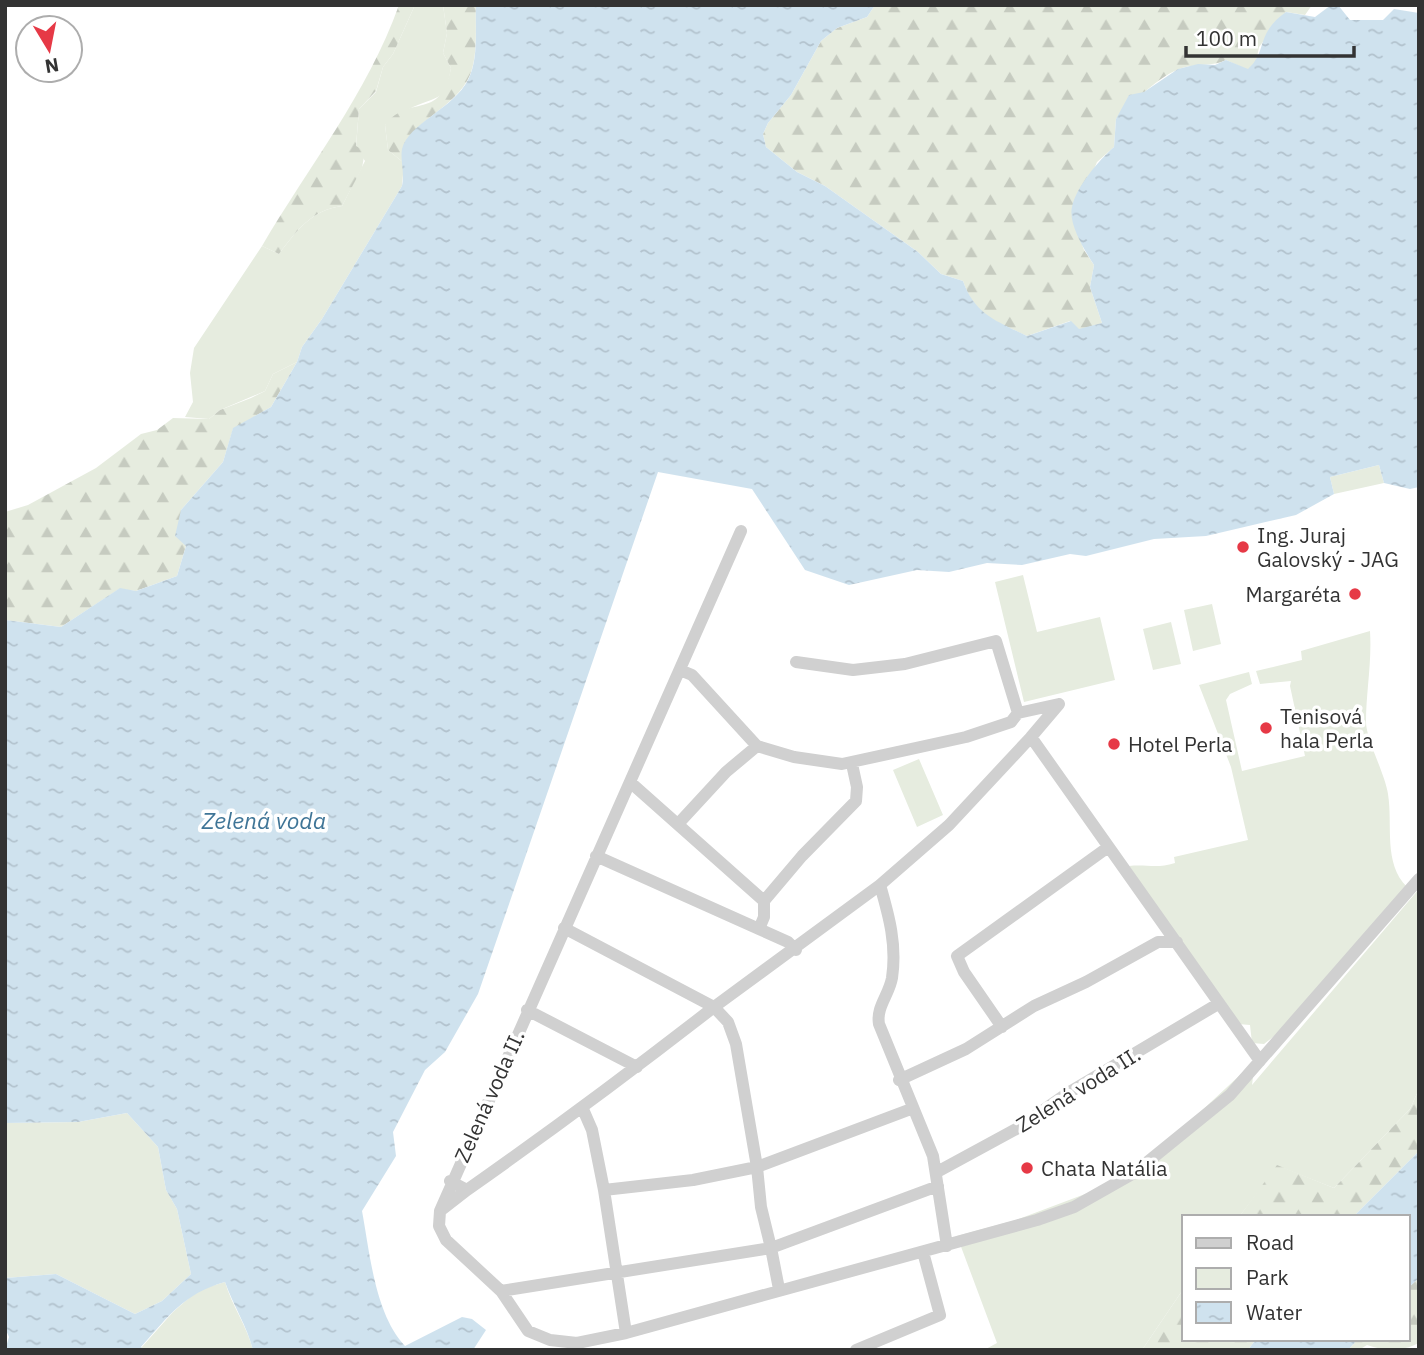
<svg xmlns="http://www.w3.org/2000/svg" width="1424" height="1355" font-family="'IBM Plex Sans',sans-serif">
  <defs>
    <pattern id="forest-firs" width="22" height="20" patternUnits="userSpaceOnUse" patternTransform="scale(1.75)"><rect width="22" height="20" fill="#e6ecdf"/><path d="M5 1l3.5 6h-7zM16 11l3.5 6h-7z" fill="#c6cbc0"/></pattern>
    <pattern id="water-ripples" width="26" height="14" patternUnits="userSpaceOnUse" patternTransform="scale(1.75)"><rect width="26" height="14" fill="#cfe2ee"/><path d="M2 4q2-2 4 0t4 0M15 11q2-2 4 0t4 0" fill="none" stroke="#b2c2cd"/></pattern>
  </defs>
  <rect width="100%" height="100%" fill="#fff"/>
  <path fill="#e6ecdf" d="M 415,5 L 443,5 L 447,33 L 443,53 L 451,68 C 445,101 441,95 413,107 C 404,111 394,119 385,125 L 388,150 L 404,163 L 402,186 L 322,319 L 302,347 L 297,362 L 273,374 L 265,391 L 220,410 L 209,419 L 185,417 L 193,402 L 190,373 L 194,348 L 262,246 L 279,254 C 297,230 312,210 342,206 L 365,161 L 356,147 L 359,109 L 376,92 L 383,67 L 393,54 Z
    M 1379,465 L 1384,483 L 1334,494 L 1330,477 Z
    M 1023,575 L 1037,632 L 1100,617 L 1115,680 L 1024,702 L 995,582 Z
    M 1212,604 L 1221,644 L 1193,651 L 1184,610 Z
    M 1171,622 L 1181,664 L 1153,670 L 1143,629 Z
    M 1370,631 C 1372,663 1366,692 1366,722 C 1366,739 1385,774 1388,794 C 1393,825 1383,863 1407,887 L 1283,1029 L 1264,1044 L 1252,1043 L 1250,1025 L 1238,1024 L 1129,866 C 1147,864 1156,869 1175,863 L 1174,857 L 1248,840 L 1231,767 L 1199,685 L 1249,672 L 1252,684 L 1230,694 L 1226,700 L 1242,771 L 1305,756 L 1290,686 L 1291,681 L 1260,684 L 1256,671 L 1302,660 L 1301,651 Z
    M 919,759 L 943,815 L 917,827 L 893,770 Z
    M 1419,889 L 1419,1089 L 1410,1109 L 1334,1188 L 1278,1166 L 1239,1217 L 1184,1217 L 1184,1288 L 1142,1350 L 984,1350 L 997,1343 L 957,1236 L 1016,1220 L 1109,1185 L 1182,1129 L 1255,1061 L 1252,1085 Z
    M 127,1113 L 158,1147 L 166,1190 L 177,1209 L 191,1274 L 162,1301 L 135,1314 L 56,1274 L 5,1278 L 5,1123 L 78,1122 Z
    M 225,1282 C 232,1306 247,1326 253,1350 L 141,1348 L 173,1312 L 198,1290 Z"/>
  <path fill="url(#forest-firs)" d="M 399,5 L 415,5 L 393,54 L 383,67 L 376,91 L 359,109 L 356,146 L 365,151 L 362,168 L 342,206 C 312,210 297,230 279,254 L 262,246 C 309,166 367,94 399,5 Z
    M 443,5 L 476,5 C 475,28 479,61 467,81 C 448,114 398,126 404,163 L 388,150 L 385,125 C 411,92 440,123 451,68 L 443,53 L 447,33 Z
    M 875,5 L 1312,5 L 1305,15 L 1286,12 L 1259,47 L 1256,62 L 1248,70 L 1226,60 C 1212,67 1198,63 1182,68 C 1160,75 1133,102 1116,119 L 1114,147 L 1097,162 L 1073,219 L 1084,250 L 1094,265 L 1090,287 L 1102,323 L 1079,330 L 1070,321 L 1027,336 C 996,321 975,317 963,281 L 941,274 L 918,252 L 825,186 L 797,172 L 766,147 L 763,134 L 768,123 L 791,95 L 821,41 L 837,28 L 867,17 Z
    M 297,362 L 271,407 L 233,429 L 223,462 L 181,510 L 186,546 L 177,576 L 136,591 L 119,589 L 61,627 L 5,620 L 5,512 L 28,505 L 96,468 L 141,434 L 157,430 L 173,418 L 209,419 L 220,410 L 251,398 L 265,391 L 273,374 Z
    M 1419,1089 L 1419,1151 L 1353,1217 L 1239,1217 L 1277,1165 L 1334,1188 L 1410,1109 Z
    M 1419,1278 L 1419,1343 C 1401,1352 1385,1351 1367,1345 L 1359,1350 L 1348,1350 L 1358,1339 L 1408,1339 L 1408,1288 Z
    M 1184,1288 L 1184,1339 L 1256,1339 L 1248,1350 L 1142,1350 Z"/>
  <path fill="url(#water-ripples)" d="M 476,5 L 875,5 L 867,17 L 837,28 L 821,41 L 791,95 L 768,123 L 763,134 L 766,147 L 797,172 L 825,186 L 918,252 L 941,274 L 963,281 C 975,315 997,321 1027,336 L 1071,321 L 1079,329 L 1102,323 L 1090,287 L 1094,265 C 1085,251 1068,224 1072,207 C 1076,187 1099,160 1114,147 L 1116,119 L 1129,95 L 1144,92 L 1178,69 L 1198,64 L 1215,65 L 1226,60 L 1248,69 C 1268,51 1255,34 1286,12 L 1315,17 L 1331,5 L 1338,5 L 1350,20 L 1383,20 L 1394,9 L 1419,13 L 1419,487 L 1410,489 L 1384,483 L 1379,465 L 1330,477 L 1334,494 L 1296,515 L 1206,536 L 1154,539 L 1086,556 L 1070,554 L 1022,565 L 987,563 L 949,572 L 917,570 L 849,585 L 805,570 L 752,489 L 658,472 L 478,994 L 445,1052 L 425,1070 L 393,1132 L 396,1156 L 362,1211 C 370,1254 375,1314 405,1346 L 462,1317 L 472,1319 L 486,1330 L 473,1350 L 253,1350 C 247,1326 233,1305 225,1282 C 183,1294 169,1316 141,1347 L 144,1350 L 5,1350 L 9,1337 L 5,1328 L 5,1278 L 56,1274 L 135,1314 L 162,1301 L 191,1274 L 177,1209 L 166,1190 L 158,1147 L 127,1113 L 78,1122 L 5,1123 L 5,620 L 61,627 L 120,588 L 136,591 L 177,576 L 186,546 L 175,536 L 181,510 L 223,462 L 233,428 L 271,407 L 297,362 L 302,347 L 322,319 L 402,186 C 405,174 400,160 402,149 C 408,124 454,108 468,80 C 479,59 475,28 476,5 Z
    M 1419,1151 L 1419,1278 L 1408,1288 L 1408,1217 L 1353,1217 Z
    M 1256,1339 L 1358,1339 L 1348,1350 L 1248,1350 Z"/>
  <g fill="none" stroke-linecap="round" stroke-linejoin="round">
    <path stroke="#d0d0d0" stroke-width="12" d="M 741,531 L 440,1211 L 439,1226 L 446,1240 L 501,1291 L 528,1331 L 550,1340 L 577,1343 L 626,1333 L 1037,1220 L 1074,1207 L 1134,1173 L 1230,1095 L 1419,879
      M 796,662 L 853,670 L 905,664 L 996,641 L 1018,713
      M 680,670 L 692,675 L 757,746 L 794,757 L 842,764 L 966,737 L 1011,722 L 1018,713 L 1059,704
      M 1059,704 L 1031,737 L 1260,1061
      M 630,782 L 764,901 L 764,917 L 759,929
      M 678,824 L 726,772 L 757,746
      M 596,856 L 759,929 L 788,942 L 796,950
      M 880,885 C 889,916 897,945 892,978 C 889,995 876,1007 879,1024 L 933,1156 L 947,1246
      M 764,901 L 802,856 L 856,801 L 857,787 L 852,764
      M 564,928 L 714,1007 L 880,885 L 949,825 L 1031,737
      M 527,1010 L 637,1067
      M 1002,1027 L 964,972 L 957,956 L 1107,848
      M 899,1080 L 966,1049 L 1034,1006 L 1086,982 L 1158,942 L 1177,942
      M 911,1109 L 757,1167 L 761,1207 L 771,1248 L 938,1186
      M 937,1172 L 1018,1128 L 1068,1093 L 1218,1004
      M 450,1181 L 467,1190 C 551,1131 633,1070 714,1007 L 728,1022 L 736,1044 L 757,1167 L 693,1180 L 604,1190 L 592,1130 L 582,1107
      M 604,1190 L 626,1333
      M 440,1211 L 467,1190
      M 501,1291 L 771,1248 L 779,1289
      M 856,1350 L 940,1315 L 923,1252"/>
  </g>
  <g fill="#e63946" stroke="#fff" stroke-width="2.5">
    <circle cx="1243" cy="547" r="7"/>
    <circle cx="1355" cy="594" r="7"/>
    <circle cx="1266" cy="728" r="7"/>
    <circle cx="1114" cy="744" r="7"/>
    <circle cx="1027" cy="1168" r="7"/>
  </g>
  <g text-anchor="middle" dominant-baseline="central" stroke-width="7" stroke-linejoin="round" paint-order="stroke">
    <g font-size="21" fill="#333" stroke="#fff" text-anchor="start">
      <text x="1257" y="535">Ing. Juraj<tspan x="1257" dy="24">Galovský - JAG</tspan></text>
      <text x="1341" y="594" text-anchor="end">Margaréta</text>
      <text x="1280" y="716">Tenisová<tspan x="1280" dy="24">hala Perla</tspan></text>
      <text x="1128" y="744">Hotel Perla</text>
      <text x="1041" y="1168">Chata Natália</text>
    </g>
    <g font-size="21" fill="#333" stroke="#fff">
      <text transform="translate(1078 1089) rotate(-32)">Zelená voda II.</text>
      <text transform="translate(489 1096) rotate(-66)">Zelená voda II.</text>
    </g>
    <g font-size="23" font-style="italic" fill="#3f7597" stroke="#fff">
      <text x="264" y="820">Zelená voda</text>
    </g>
  </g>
  <rect width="1424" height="1355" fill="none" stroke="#333333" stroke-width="14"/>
  <rect x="1182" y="1215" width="228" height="126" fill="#ffffff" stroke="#adadad" stroke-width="2"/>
  <rect x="1196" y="1238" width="35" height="10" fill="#d0d0d0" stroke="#adadad" stroke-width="2"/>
  <text x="1246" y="1250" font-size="21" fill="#333333">Road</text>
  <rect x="1196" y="1268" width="35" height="21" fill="#e6ecdf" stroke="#adadad" stroke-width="2"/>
  <text x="1246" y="1285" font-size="21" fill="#333333">Park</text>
  <rect x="1196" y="1302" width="35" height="21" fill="url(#water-ripples)" stroke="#adadad" stroke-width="2"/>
  <text x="1246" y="1320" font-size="21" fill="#333333">Water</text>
  <g transform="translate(49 49) rotate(170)"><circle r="33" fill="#ffffff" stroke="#adadad" stroke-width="2"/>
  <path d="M0-5L12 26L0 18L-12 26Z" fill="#e63946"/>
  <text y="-10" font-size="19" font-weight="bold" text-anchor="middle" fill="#333333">N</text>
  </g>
  <path d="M1186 46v10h168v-10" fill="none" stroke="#333333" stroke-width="3.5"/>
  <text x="1196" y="46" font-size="21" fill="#333333" stroke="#ffffff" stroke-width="5" paint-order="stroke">100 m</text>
</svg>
